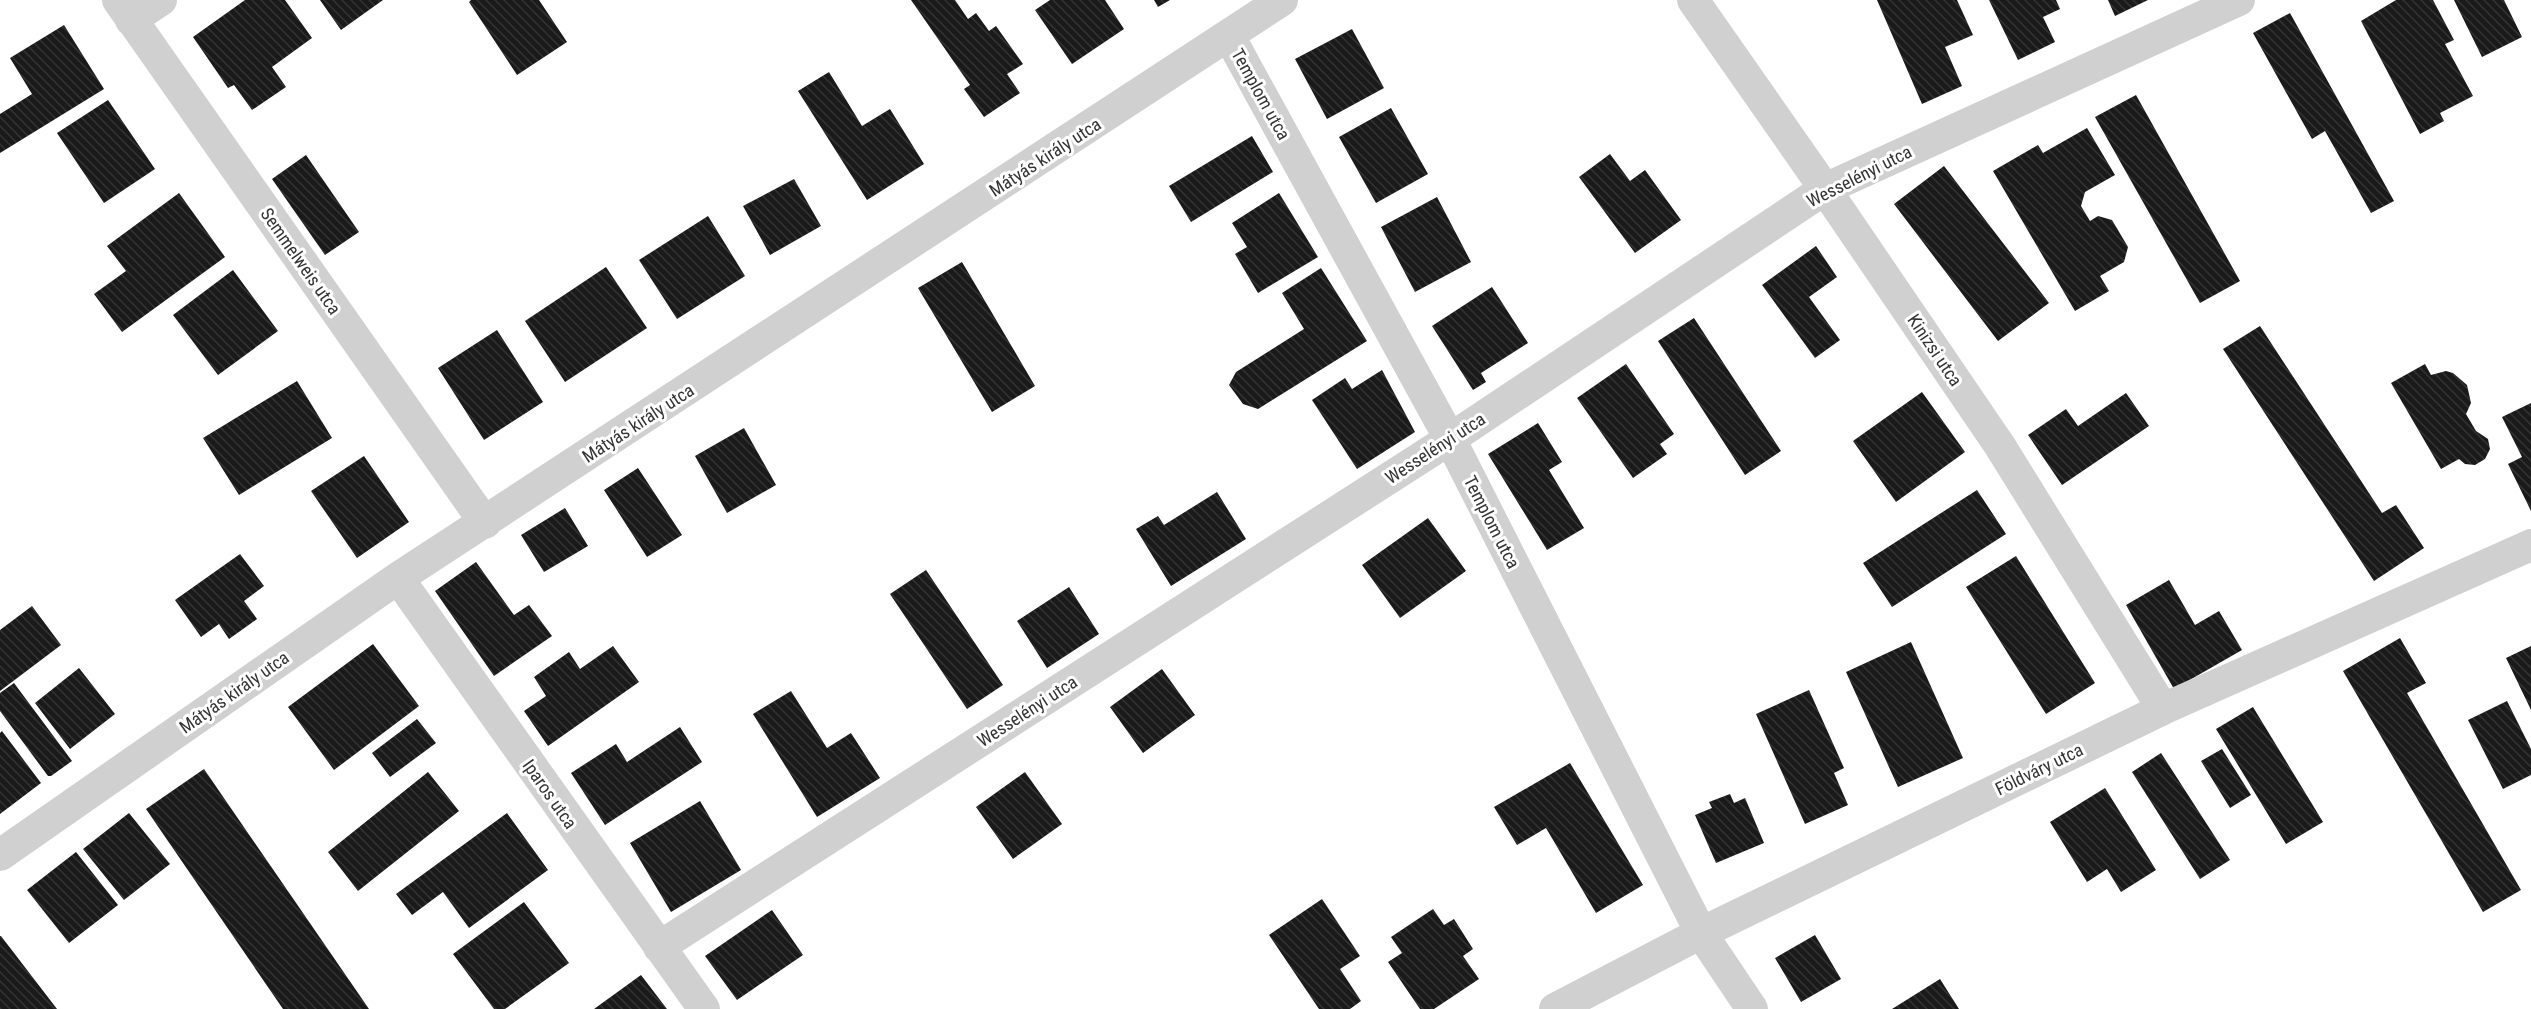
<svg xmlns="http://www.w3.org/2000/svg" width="2531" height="1009" font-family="'Roboto Condensed',sans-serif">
  <defs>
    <pattern id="building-back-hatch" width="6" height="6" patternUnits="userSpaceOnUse" patternTransform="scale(1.5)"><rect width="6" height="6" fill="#1a1a1a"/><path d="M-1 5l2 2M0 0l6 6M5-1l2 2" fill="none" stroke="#333"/></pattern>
  </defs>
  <rect width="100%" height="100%" fill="#fff"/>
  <path fill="url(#building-back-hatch)" d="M 245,0 L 285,0 L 312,38 L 272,67 L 286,87 L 252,110 L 234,85 L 228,88 L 193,37 Z
    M 320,0 L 383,0 L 341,30 Z
    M 471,0 L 539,0 L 567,42 L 517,75 L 469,2 Z
    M 911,0 L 955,0 L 968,19 L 976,13 L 989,31 L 996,26 L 1023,64 L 1007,74 L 1020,93 L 984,117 L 964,89 L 970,85 Z
    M 1050,0 L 1105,0 L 1124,29 L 1072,64 L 1035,10 Z
    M 1154,0 L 1170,0 L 1158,7 Z
    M 1877,0 L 1957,0 L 1973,35 L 1945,47 L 1962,86 L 1922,104 Z
    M 1989,0 L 2056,0 L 2060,9 L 2043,17 L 2055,42 L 2018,60 Z
    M 2108,0 L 2148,0 L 2115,16 Z
    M 2396,0 L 2433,0 L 2454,40 L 2445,44 L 2473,96 L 2440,113 L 2444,121 L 2420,134 L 2361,21 Z
    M 2454,0 L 2504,0 L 2522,37 L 2482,57 Z
    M 2290,13 L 2394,201 L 2371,213 L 2325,131 L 2312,139 L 2253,33 Z
    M 64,25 L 104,89 L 0,153 L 0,114 L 32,94 L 10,58 Z
    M 1352,29 L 1384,88 L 1327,119 L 1295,59 Z
    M 829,72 L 862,126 L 890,109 L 924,164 L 867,200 L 798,91 Z
    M 2136,95 L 2240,281 L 2200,303 L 2095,117 Z
    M 108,100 L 155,169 L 104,203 L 57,133 Z
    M 1391,108 L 1428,174 L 1376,203 L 1339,137 Z
    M 2087,128 L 2115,175 L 2085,192 L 2081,206 L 2090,221 L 2098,216 L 2112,220 L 2128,247 L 2124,262 L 2100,276 L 2109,291 L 2075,311 L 1993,171 L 2038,145 L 2043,153 Z
    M 1252,136 L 1273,172 L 1191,222 L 1169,186 Z
    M 1610,154 L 1630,181 L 1645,170 L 1681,220 L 1635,253 L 1579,177 Z
    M 306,155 L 359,232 L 325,255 L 272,179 Z
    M 1944,166 L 2049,303 L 1998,341 L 1894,204 Z
    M 794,179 L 821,226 L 770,255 L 743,206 Z
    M 179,193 L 225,257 L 122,332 L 94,294 L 126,271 L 107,246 Z
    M 1279,193 L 1318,257 L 1258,293 L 1235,254 L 1247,247 L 1232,223 Z
    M 1437,197 L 1471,262 L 1415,292 L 1381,227 Z
    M 708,216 L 745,276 L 677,319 L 639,260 Z
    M 1816,246 L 1837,277 L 1809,297 L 1840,340 L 1815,358 L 1762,285 Z
    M 962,262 L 1035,386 L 992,412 L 918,288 Z
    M 606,267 L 647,328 L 565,382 L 525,321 Z
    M 1321,268 L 1367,341 L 1258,409 L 1243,404 L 1229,385 L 1236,372 L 1304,329 L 1282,293 Z
    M 233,270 L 278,331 L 218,375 L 173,315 Z
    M 1492,287 L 1528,343 L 1481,373 L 1486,382 L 1473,390 L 1432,326 Z
    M 1694,318 L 1781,451 L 1745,475 L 1658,341 Z
    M 2260,326 L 2382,513 L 2396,505 L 2424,548 L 2374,581 L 2223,349 Z
    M 497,330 L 543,402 L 484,440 L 438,368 Z
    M 1626,364 L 1674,434 L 1660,444 L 1667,454 L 1633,478 L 1577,398 Z
    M 2425,364 L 2431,375 L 2446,371 L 2453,373 L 2467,385 L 2471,403 L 2466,414 L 2476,431 L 2488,439 L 2490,449 L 2485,459 L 2475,465 L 2465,464 L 2459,459 L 2441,469 L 2391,383 Z
    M 1382,370 L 1415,432 L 1357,469 L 1312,400 L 1345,378 L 1352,389 Z
    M 297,381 L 332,438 L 239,495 L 203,438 Z
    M 1922,392 L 1965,452 L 1896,502 L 1853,441 Z
    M 2126,393 L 2149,426 L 2062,485 L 2028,435 L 2066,409 L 2078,426 Z
    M 2531,403 L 2531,511 L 2508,464 L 2522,457 L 2502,417 Z
    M 1538,423 L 1562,462 L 1549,470 L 1584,528 L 1547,550 L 1488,454 Z
    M 744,428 L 776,485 L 727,513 L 695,456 Z
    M 364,456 L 409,522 L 357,558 L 311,491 Z
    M 638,468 L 682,535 L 647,557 L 604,490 Z
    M 1977,490 L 2006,534 L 1892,607 L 1863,563 Z
    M 1217,492 L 1246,539 L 1171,586 L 1136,529 L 1158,516 L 1164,525 Z
    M 565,508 L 588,546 L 544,572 L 521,535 Z
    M 1428,518 L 1466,571 L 1400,618 L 1362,565 Z
    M 240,554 L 264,586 L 244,601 L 257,619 L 229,639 L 219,624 L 201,637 L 175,600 Z
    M 2016,556 L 2095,683 L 2046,714 L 1966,587 Z
    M 476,562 L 514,615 L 529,605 L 552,636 L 494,676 L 435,591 Z
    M 926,570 L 1003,685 L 967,709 L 890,594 Z
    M 2169,580 L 2195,625 L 2219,611 L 2242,650 L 2174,689 L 2126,605 Z
    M 1069,587 L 1099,634 L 1047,668 L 1017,621 Z
    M 32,606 L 61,645 L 0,691 L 0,630 Z
    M 2400,638 L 2426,683 L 2407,693 L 2521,890 L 2483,912 L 2343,671 Z
    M 1911,642 L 1963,758 L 1898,787 L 1846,672 Z
    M 373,644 L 419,706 L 334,770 L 288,707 Z
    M 613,646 L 639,682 L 548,746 L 524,711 L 546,696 L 534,677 L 569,652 L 580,669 Z
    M 2531,646 L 2531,710 L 2506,658 Z
    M 79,668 L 115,714 L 70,749 L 35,703 Z
    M 1162,669 L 1195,715 L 1143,753 L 1110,707 Z
    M 14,683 L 72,761 L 51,776 L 48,776 L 0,711 L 0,693 Z
    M 1809,690 L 1844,768 L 1834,773 L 1848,805 L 1805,824 L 1756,714 Z
    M 791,691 L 827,748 L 851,733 L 880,778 L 817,817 L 753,714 Z
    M 2507,701 L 2531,749 L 2531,775 L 2503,789 L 2468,720 Z
    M 2253,707 L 2323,822 L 2286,844 L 2216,729 Z
    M 417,719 L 436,743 L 390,777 L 372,753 Z
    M 680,727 L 702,762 L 605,825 L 571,773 L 616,744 L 627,762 Z
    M 2,731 L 41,783 L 0,814 L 0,733 Z
    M 2222,749 L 2251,795 L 2230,808 L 2201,761 Z
    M 2161,753 L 2230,860 L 2200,879 L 2132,772 Z
    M 1570,763 L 1643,885 L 1596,913 L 1546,828 L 1517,845 L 1494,807 Z
    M 204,769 L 369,1009 L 283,1009 L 146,809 Z
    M 428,772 L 459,811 L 358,891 L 328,852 Z
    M 1025,772 L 1062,824 L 1013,859 L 976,807 Z
    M 2105,788 L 2156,870 L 2121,892 L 2107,869 L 2087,882 L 2050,822 Z
    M 1730,794 L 1734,803 L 1745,798 L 1764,843 L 1716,863 L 1695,815 L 1712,808 L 1709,802 Z
    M 700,801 L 741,870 L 671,912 L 630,843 Z
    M 129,813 L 170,864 L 124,900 L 83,849 Z
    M 507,813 L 548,870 L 469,928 L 443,892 L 412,915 L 396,894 Z
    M 76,852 L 118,905 L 69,943 L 27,890 Z
    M 1322,899 L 1360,956 L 1340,969 L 1361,1001 L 1350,1009 L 1319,1009 L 1269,935 Z
    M 524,902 L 569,963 L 505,1009 L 494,1009 L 453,954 Z
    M 1433,909 L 1444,925 L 1454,919 L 1473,949 L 1463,956 L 1479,979 L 1434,1009 L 1420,1009 L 1388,962 L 1402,953 L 1391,937 Z
    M 772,910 L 803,955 L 737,1000 L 705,956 Z
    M 1815,935 L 1841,979 L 1801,1002 L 1775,958 Z
    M 0,936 L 1,936 L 57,1009 L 0,1009 Z
    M 641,975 L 667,1009 L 594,1009 Z
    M 1940,979 L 1959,1009 L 1892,1009 Z"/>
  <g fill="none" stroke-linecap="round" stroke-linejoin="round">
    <path stroke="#d0d0d0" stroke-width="32" d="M 118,0 L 485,523
      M 1693,0 L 1825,189 L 2000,446 L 2163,709
      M 131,20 L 161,0
      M 1229,36 L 1450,439 L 1701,933 L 1752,1009
      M 398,578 L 704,1009
      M 0,855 L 398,578 L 1282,0
      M 659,947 L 1450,439 L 1825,189 L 2239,0
      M 1555,1009 L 1701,933 L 2163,709 L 2531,545"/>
  </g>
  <g text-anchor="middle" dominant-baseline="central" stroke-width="6" stroke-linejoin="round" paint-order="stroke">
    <g font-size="18" fill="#333" stroke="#fff">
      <text transform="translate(1261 94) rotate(61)">Templom utca</text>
      <text transform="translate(1045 157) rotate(-33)">Mátyás király utca</text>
      <text transform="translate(1859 176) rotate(-27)">Wesselényi utca</text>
      <text transform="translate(301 261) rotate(55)">Semmelweis utca</text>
      <text transform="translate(1935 350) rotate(56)">Kinizsi utca</text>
      <text transform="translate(638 423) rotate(-33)">Mátyás király utca</text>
      <text transform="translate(1435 448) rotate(-33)">Wesselényi utca</text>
      <text transform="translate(1492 522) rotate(63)">Templom utca</text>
      <text transform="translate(234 692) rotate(-35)">Mátyás király utca</text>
      <text transform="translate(1027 711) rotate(-33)">Wesselényi utca</text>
      <text transform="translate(2039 769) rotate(-26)">Földváry utca</text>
      <text transform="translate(550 794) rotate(55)">Iparos utca</text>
    </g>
  </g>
</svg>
